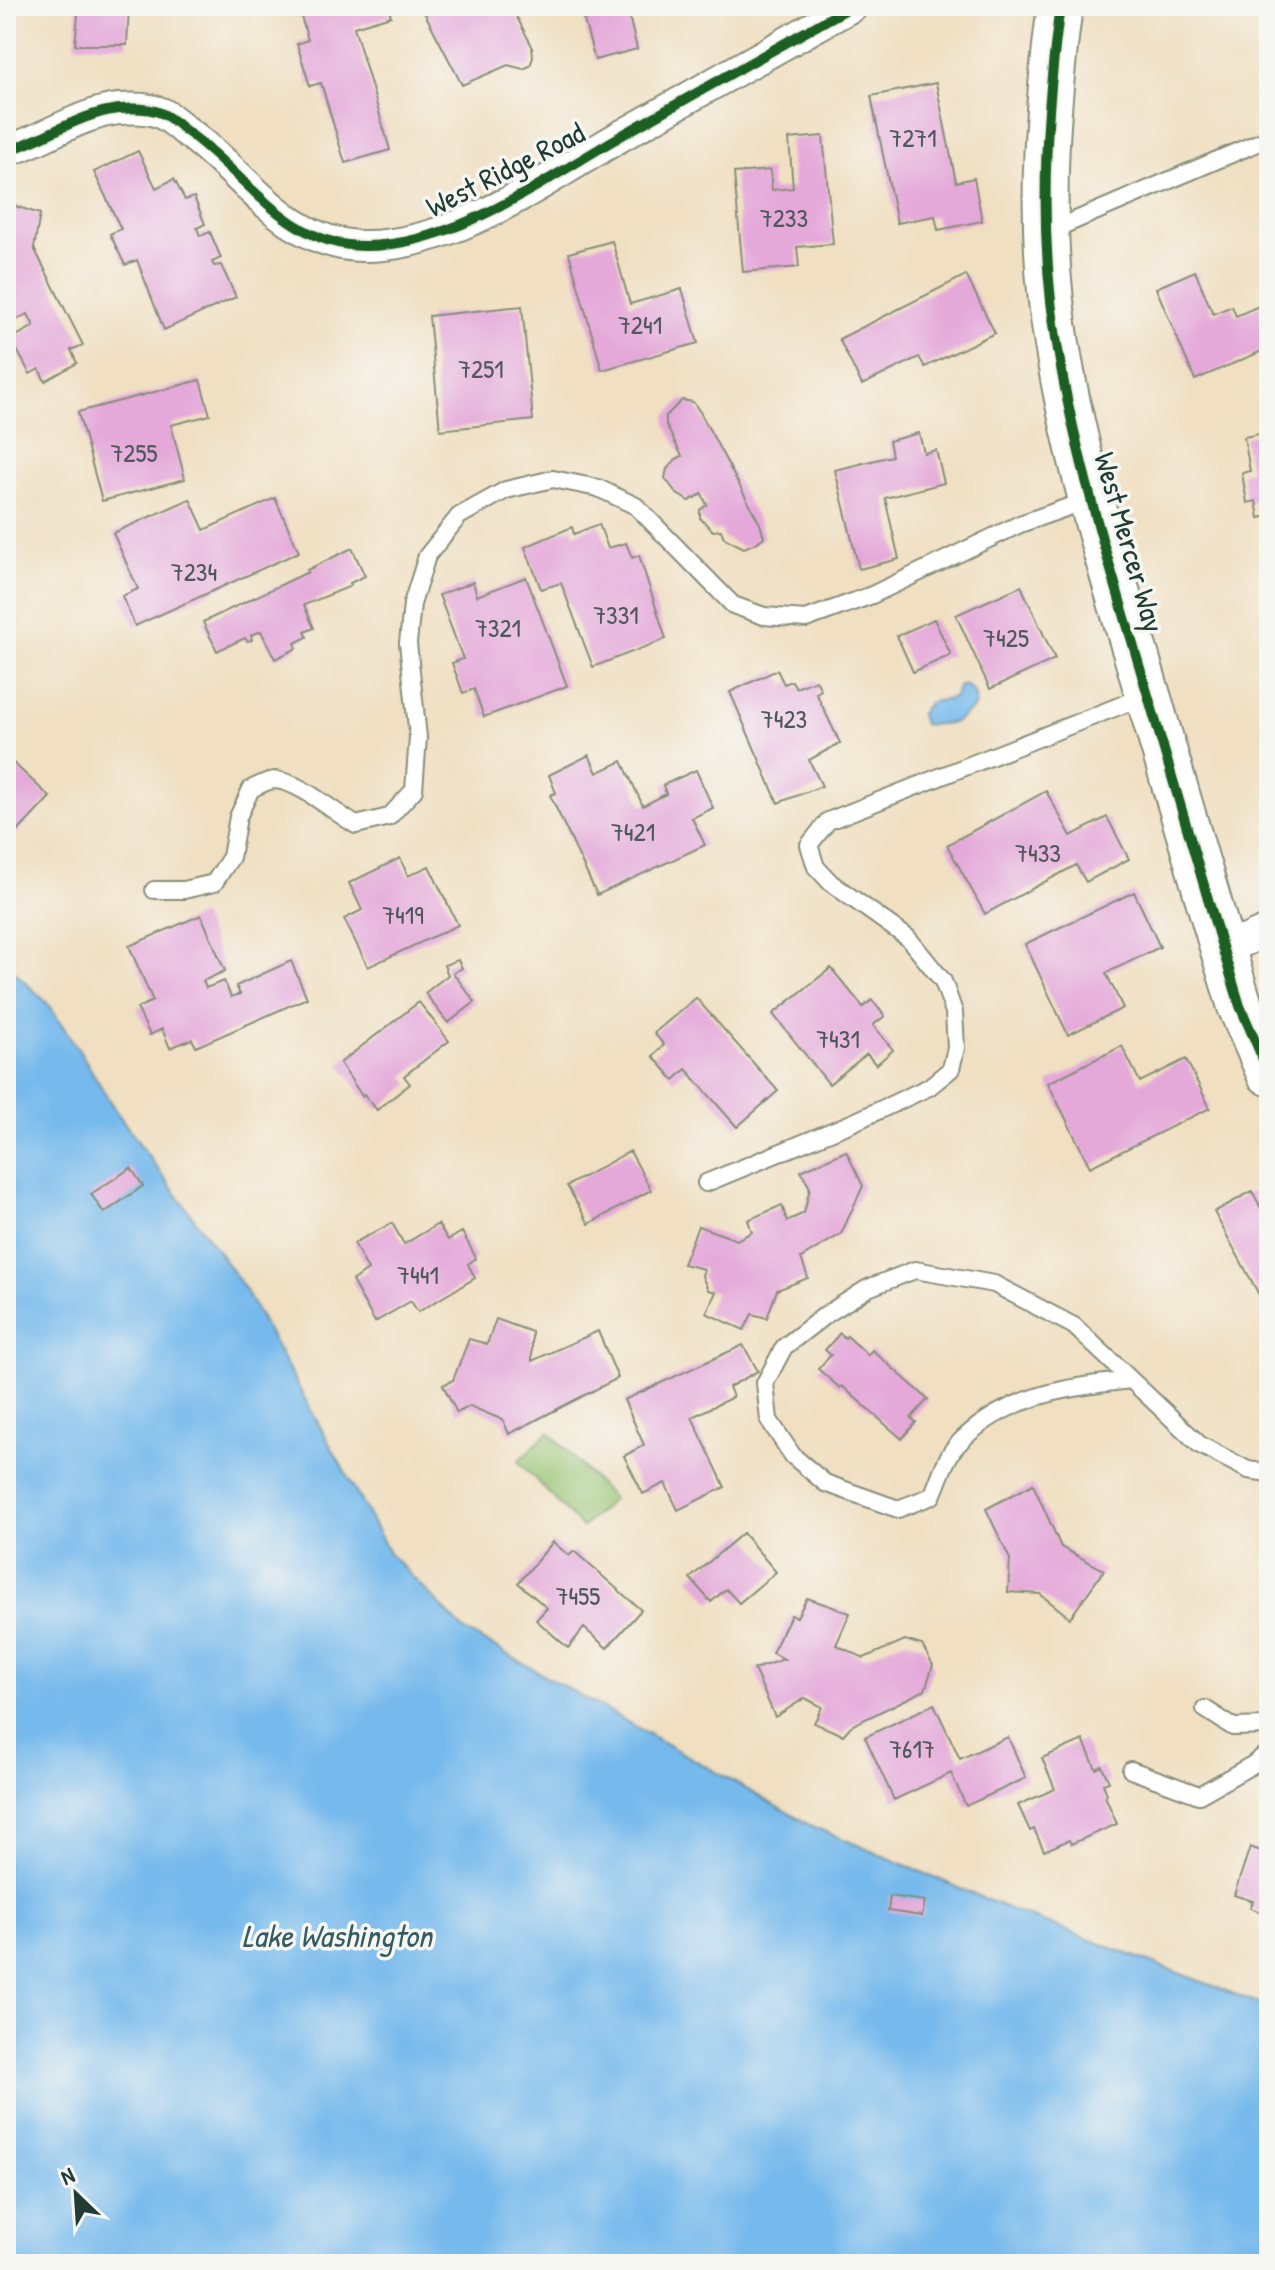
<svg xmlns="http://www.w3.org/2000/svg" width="1275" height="2270" font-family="'Patrick Hand',sans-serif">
  <rect width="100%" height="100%" fill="#f6f6f2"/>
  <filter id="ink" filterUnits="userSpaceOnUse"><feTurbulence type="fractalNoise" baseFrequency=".0125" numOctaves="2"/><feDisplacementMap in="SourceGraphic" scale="16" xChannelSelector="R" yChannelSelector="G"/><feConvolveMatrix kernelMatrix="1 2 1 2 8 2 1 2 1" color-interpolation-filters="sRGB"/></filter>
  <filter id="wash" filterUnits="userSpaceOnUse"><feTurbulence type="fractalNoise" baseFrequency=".006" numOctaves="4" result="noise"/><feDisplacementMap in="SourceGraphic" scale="32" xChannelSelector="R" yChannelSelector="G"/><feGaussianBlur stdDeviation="1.8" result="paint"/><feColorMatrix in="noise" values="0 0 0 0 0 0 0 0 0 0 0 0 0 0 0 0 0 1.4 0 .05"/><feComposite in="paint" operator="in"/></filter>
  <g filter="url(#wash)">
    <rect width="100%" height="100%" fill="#f0dfc1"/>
    <path fill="#98c26f" stroke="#5c8052" stroke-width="2" d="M 549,1432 L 613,1499 L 582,1528 L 518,1461 Z"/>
    <path fill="#76b9ec" stroke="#4a7b90" stroke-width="2" d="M 964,685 C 975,690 976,695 975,707 L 953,723 L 924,725 L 920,715 C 931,694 938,704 955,697 L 958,687 Z
      M 6,964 L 47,1003 L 79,1050 L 115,1110 L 243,1286 L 390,1554 L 464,1630 L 810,1825 L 1016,1912 L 1269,2007 L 1269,2264 L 6,2264 Z"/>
    <g id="blocks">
      <path fill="#e4a8d9" d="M 74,6 L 129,6 L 127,45 L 75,45 L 78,14 Z
        M 298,6 L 388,6 L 391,16 L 354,27 L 390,150 L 345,163 L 321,83 L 310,86 L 297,44 L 308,40 Z
        M 421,6 L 511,6 L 532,46 L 533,57 L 530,66 L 523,69 L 508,65 L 462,85 Z
        M 580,6 L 647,6 L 628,12 L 637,49 L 595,60 Z
        M 936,83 L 956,182 L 974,178 L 982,221 L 938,230 L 935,216 L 897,223 L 871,96 Z
        M 823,136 L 833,244 L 797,247 L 799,267 L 743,272 L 734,173 L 770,170 L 772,190 L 793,188 L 789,139 Z
        M 138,151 L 156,188 L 174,179 L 185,200 L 194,197 L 205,224 L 197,228 L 200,236 L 210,232 L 221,258 L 212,262 L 214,266 L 221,265 L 236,297 L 164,330 L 137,260 L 125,265 L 110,234 L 121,229 L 94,172 Z
        M 9,204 L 40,214 L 34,248 L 83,345 L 71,350 L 77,363 L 45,381 L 39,369 L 30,374 L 11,339 L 34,326 L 28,314 L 13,321 L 6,309 L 6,209 Z
        M 612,241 L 630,304 L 682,289 L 698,343 L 602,370 L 569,253 Z
        M 1195,271 L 1213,314 L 1232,306 L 1236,316 L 1268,302 L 1269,305 L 1269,348 L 1195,380 L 1156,288 Z
        M 966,275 L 995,333 L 925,367 L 919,357 L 862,385 L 839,339 Z
        M 522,306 L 533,420 L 440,430 L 429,316 Z
        M 200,380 L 210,415 L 171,425 L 185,479 L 102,501 L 78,412 Z
        M 682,400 L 693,402 L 700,412 L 760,524 L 764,537 L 756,543 L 744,548 L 724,538 L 721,530 L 713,531 L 700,518 L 700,510 L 707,505 L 702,494 L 689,501 L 677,494 L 665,478 L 667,469 L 676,459 L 682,456 L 666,425 L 666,416 Z
        M 1269,432 L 1269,516 L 1259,518 L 1256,501 L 1247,503 L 1242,473 L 1250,471 L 1244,437 Z
        M 919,433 L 924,453 L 936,450 L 944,483 L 885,498 L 899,559 L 859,569 L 835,470 L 892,456 L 889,441 Z
        M 275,498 L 299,552 L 135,626 L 122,596 L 138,589 L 113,533 L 190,499 L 204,530 Z
        M 599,524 L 608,548 L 626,543 L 632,558 L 639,555 L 666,639 L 593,667 L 561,583 L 541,589 L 525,547 L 572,527 L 574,534 Z
        M 352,548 L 365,576 L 350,583 L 351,586 L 304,605 L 314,628 L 305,632 L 307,637 L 295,643 L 297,648 L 275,659 L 261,631 L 251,635 L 252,640 L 247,641 L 245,638 L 217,651 L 203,622 L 308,572 L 307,570 Z
        M 526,577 L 567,686 L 484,717 L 474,689 L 463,693 L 452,663 L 463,659 L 439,595 L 473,582 L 477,596 Z
        M 1021,586 L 1055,659 L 990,689 L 956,615 Z
        M 934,619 L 951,655 L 913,672 L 897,636 Z
        M 777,670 L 784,684 L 792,681 L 796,688 L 816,680 L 821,690 L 816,693 L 840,743 L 809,760 L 822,786 L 778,803 L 730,692 Z
        M 589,755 L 597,773 L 622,761 L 643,806 L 666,794 L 663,785 L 696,770 L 713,808 L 692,818 L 705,845 L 597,895 L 550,795 L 556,793 L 549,775 Z
        M 6,756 L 50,797 L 9,841 L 6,838 Z
        M 1046,791 L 1071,836 L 1107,817 L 1129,859 L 1086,882 L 1076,865 L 985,914 L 947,845 Z
        M 400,858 L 408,876 L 429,866 L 458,925 L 368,967 L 344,919 L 362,910 L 349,883 Z
        M 1134,892 L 1160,947 L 1106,973 L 1123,1008 L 1068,1035 L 1025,944 Z
        M 201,915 L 225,971 L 203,981 L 206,988 L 224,981 L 231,997 L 240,994 L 236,986 L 291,961 L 307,998 L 196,1047 L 192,1039 L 170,1048 L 162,1029 L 150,1035 L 137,1008 L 153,1001 L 129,946 Z
        M 458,960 L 462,968 L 453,973 L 475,1002 L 448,1023 L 425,993 L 448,975 L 444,965 Z
        M 831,968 L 863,1007 L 872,1000 L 885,1016 L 873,1025 L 893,1050 L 876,1065 L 867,1054 L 829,1084 L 773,1014 Z
        M 696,998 L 778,1091 L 737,1127 L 686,1069 L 674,1080 L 653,1056 L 664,1045 L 654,1033 Z
        M 419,1002 L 449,1041 L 404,1076 L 410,1084 L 377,1110 L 364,1094 L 362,1096 L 340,1063 Z
        M 1122,1046 L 1140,1082 L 1186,1059 L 1210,1108 L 1090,1167 L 1048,1083 Z
        M 630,1151 L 651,1190 L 589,1224 L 567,1186 Z
        M 846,1151 L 863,1186 L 841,1234 L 801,1258 L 808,1278 L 777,1290 L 767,1318 L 752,1314 L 744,1330 L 706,1313 L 716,1292 L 708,1290 L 702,1276 L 704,1269 L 683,1264 L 698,1226 L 737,1240 L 752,1232 L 748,1220 L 782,1205 L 787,1221 L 804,1213 L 810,1188 L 801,1171 Z
        M 131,1168 L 143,1186 L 104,1213 L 91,1194 Z
        M 1252,1191 L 1269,1223 L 1269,1313 L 1214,1212 Z
        M 392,1223 L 404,1244 L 438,1224 L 448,1240 L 462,1232 L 476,1258 L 468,1264 L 475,1278 L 418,1312 L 411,1301 L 375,1322 L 352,1281 L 368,1270 L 354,1243 Z
        M 496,1319 L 532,1332 L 532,1361 L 598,1331 L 618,1378 L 509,1434 L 503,1420 L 470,1406 L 457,1413 L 443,1385 L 453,1380 L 469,1339 L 487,1344 Z
        M 840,1333 L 845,1338 L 847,1336 L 868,1355 L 872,1350 L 928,1399 L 911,1418 L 916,1422 L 902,1439 L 842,1386 L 840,1388 L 818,1369 L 831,1355 L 825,1350 Z
        M 743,1345 L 758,1371 L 729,1387 L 733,1397 L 692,1417 L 725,1487 L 678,1510 L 665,1483 L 643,1494 L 624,1456 L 644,1445 L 624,1400 Z
        M 1033,1484 L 1061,1547 L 1104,1570 L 1070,1618 L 1040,1594 L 1008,1592 L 1010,1559 L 986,1509 Z
        M 743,1533 L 776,1572 L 739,1603 L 726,1589 L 711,1602 L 690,1578 Z
        M 553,1542 L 569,1556 L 574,1551 L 641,1610 L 607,1648 L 584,1628 L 568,1648 L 536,1620 L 547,1608 L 518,1583 Z
        M 807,1598 L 850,1613 L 836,1645 L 864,1658 L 905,1640 L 922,1645 L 933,1665 L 925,1690 L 851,1726 L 843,1735 L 814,1723 L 822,1707 L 805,1698 L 775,1717 L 754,1669 L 784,1659 L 772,1653 L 791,1615 L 797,1617 Z
        M 934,1704 L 960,1759 L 1008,1737 L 1026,1778 L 966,1806 L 951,1773 L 894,1800 L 865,1737 Z
        M 1083,1740 L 1096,1769 L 1102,1766 L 1109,1782 L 1103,1784 L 1107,1794 L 1105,1796 L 1117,1824 L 1071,1844 L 1069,1840 L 1044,1851 L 1034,1829 L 1030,1831 L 1018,1805 L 1055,1789 L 1042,1758 Z
        M 1250,1847 L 1267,1853 L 1266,1856 L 1269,1857 L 1269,1915 L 1250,1908 L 1253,1901 L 1234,1895 Z
        M 890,1896 L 925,1901 L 922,1916 L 888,1911 Z"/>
    </g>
  </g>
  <g filter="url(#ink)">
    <use href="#blocks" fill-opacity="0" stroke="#888e7a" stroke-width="2"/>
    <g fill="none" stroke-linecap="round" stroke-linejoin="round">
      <g stroke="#888e7a" stroke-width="20">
        <path id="lane" d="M 1050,231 L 1269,138
          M 154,890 L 184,890 L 214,883 L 231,857 L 238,817 L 251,789 C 258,786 268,780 275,780 C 301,782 333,812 356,825 L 389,817 L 414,790 L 418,737 L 408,643 L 412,604 L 427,556 L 459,516 L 506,490 L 553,479 L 598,488 L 636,506 L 733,605 L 764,616 L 806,619 L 872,595 L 1020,524 L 1088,500
          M 706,1183 L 854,1122 L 929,1087 L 951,1069 L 956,1048 L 954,1012 L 943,981 L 908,938 L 831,883 L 816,867 L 809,845 L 828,821 L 1147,695
          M 1131,1380 C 1067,1387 1002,1396 956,1446 C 945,1458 939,1481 932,1496 L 898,1509 L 825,1483 L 793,1456 L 769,1420 L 765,1383 L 784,1347 L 824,1316 L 868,1288 L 915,1270 L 994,1284 L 1074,1326 L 1200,1445 L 1248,1470 L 1269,1473
          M 1205,1709 L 1233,1727 L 1269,1726
          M 1131,1770 L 1199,1795 L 1252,1765 L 1269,1752"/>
      </g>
      <g stroke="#888e7a" stroke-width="34">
        <path id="street" d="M 6,151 C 44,140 80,113 119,109 C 132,108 150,108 161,113 C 170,117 179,125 186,131 C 244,171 286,247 365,246 C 454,246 545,180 619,137 C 697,93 774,49 852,6
          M 1223,950 L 1269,930"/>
      </g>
      <g stroke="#888e7a" stroke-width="48">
        <path id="secondary" d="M 1060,6 C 1047,105 1040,202 1051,301 C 1065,420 1100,534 1134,648 C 1164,748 1193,849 1223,950 L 1240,1006 L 1269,1073"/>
      </g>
      <use href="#lane" stroke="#fff" stroke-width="16"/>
      <use href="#street" stroke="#fff" stroke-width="30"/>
      <use href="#secondary" stroke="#fff" stroke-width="44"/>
      <g stroke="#f6f6f2" stroke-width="15">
        <path id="cycleway" d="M 1060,6 C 1047,105 1040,202 1051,301 C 1065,420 1100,534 1134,648 C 1164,748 1193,849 1223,950 L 1240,1006 L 1269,1073
          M 6,151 C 44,140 80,113 119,109 C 132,108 150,108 161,113 C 170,117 179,125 186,131 C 244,171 286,247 365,246 C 454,246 545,180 619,137 C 697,93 774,49 852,6"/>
      </g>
      <use href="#cycleway" stroke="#1b5e20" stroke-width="10"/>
    </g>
  </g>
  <g text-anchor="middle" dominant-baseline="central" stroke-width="7" stroke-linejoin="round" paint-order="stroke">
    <g font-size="26" fill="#50585d">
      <text x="913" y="137">7271</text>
      <text x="784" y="217">7233</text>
      <text x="640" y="324">7241</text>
      <text x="481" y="368">7251</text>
      <text x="134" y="452">7255</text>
      <text x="194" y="571">7234</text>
      <text x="616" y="614">7331</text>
      <text x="498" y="627">7321</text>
      <text x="1006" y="637">7425</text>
      <text x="784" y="718">7423</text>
      <text x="633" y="831">7421</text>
      <text x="1038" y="852">7433</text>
      <text x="403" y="914">7419</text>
      <text x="838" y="1038">7431</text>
      <text x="418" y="1274">7441</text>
      <text x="578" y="1595">7455</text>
      <text x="912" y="1748">7617</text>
    </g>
    <g font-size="30" fill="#1f3d34" stroke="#f6f6f2">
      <text transform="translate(505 169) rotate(-27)">West Ridge Road</text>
      <text transform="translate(1130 542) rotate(74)">West Mercer Way</text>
    </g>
    <g font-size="32" font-style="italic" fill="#355c62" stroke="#f6f6f2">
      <text x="337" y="1935">Lake Washington</text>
    </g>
  </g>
  <rect width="1275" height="2270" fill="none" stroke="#f6f6f2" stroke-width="32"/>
  <g transform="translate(76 2194) rotate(335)" stroke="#f6f6f2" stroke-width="6" paint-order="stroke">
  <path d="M0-6L14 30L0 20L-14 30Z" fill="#1f3d34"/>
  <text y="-12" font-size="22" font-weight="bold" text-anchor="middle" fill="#1f3d34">N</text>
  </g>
</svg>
